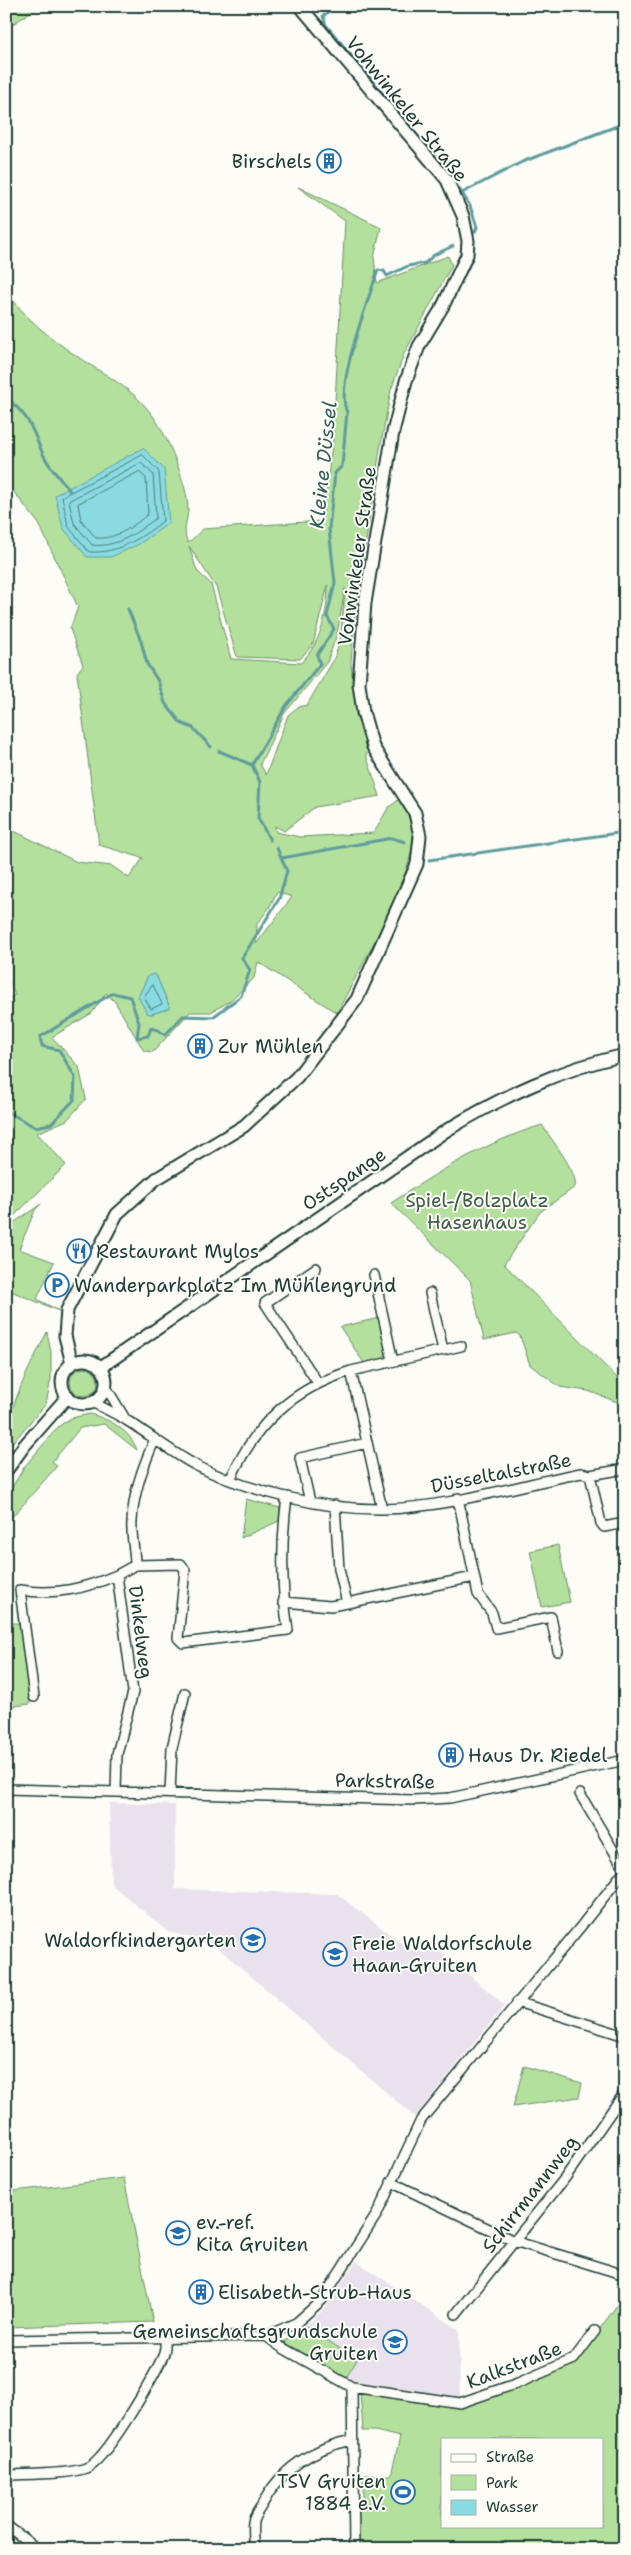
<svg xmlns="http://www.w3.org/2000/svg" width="631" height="2555" font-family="'Shantell Sans',sans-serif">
  <rect width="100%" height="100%" fill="#fdfcf7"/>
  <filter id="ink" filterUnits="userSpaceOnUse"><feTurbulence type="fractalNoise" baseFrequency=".02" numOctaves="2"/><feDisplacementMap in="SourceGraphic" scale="10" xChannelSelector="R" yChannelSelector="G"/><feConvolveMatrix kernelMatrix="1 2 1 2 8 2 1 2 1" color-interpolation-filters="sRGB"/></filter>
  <g filter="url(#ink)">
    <path fill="#e9e2ed" d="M 109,1803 L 175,1805 L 175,1889 L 337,1894 L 407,1947 L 427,1940 L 505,2005 L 415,2117 L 212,1943 L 168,1932 L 111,1884 Z
      M 356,2261 L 459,2330 L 460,2400 L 353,2381 L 346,2378 L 357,2360 L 306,2326 L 327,2306 Z"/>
    <path fill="#b4e09d" stroke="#6a8e68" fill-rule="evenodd" d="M 6,6 L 39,6 L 6,29 Z
      M 298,187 L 381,227 L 374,258 L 377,283 L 448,256 L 452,265 L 404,354 L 391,390 L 380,449 L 355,613 L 351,663 L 356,714 L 369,751 L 366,755 L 380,796 L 315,807 L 284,831 L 275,826 L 276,832 L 300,837 L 374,833 L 388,808 L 402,797 C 405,809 412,822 413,834 C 417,871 356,975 337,1013 L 258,962 L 254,978 L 230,1001 L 211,1012 L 190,1012 L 153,1052 L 144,1051 L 115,1002 L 106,993 L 92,1013 L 52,1037 L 79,1067 L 86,1099 L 67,1120 L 37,1133 L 66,1165 L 16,1214 L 6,1221 L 6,999 L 15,995 L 6,975 L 6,827 L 77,862 L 112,866 L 129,878 L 143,858 L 99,845 L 77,673 L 83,665 L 70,629 L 78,607 L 39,524 L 6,482 L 6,290 C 24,318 50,338 78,357 C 103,374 131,387 150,412 C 166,431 188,485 188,510 C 187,523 182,531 188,543 L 203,529 L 322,521 L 333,438 L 345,221 ZM 189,546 L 216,587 L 237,657 L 300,659 L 313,644 L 328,585 C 327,615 322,640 301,663 L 231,659 L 211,584 L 197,571 ZM 345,589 L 340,642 L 333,661 L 307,705 L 298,707 L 288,715 L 266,775 L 260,764 L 284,714 L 327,662 L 337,634 ZM 277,892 L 292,897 L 256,944 L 257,924 L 269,908 ZM 156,975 L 170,1008 L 151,1014 L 147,1013 L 142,990 L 148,976 Z
      M 542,1125 C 550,1138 579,1173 575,1187 L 540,1212 L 504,1264 L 625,1386 L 625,1405 L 588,1391 L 560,1387 L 530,1365 L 520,1336 L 516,1333 L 484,1340 L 470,1280 L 391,1203 C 439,1171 486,1142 542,1125 Z
      M 41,1204 L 35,1210 L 19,1249 L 54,1262 L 37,1299 L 59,1311 L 6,1289 L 6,1228 Z
      M 379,1318 L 386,1354 L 383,1359 L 364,1363 L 340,1327 Z
      M 47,1332 L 51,1352 L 51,1379 L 46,1404 L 6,1450 C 6,1408 29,1369 47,1332 Z
      M70 1382a14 14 0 1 1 28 0a14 14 0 1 1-28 0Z
      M 90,1414 C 109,1419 130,1430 137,1450 L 104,1424 L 80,1428 L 52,1462 L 57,1466 L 6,1524 L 6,1497 L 25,1466 L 59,1426 L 71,1418 Z
      M 246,1499 L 280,1508 L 279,1521 L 241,1538 Z
      M 558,1545 L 570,1602 L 542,1607 L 530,1551 Z
      M 6,1623 L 20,1623 L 30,1704 L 6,1707 Z
      M 524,2066 L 582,2083 L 579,2097 L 513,2107 Z
      M 124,2178 L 153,2322 L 6,2327 L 6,2192 Z
      M 625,2294 L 625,2549 L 357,2549 L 356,2508 L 363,2508 L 363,2475 L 391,2475 L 400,2437 L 375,2431 L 363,2431 L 360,2391 L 462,2406 L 575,2363 ZM 442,2439 L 602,2439 L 602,2526 L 442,2526 Z
      M 306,2326 L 357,2360 L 346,2378 L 284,2342 Z"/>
    <path fill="#8adbe1" stroke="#5f9c9c" d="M 143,448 L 164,469 L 169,523 L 139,544 L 111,557 L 87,557 L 63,528 L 55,495 Z
      M 154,974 L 156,975 L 170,1008 L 151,1014 L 147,1013 L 138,997 L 148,976 Z"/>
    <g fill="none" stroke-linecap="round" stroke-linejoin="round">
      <path stroke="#4a7c79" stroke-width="1" d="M 143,455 L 159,472 L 163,521 C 141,538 118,554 89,552 L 68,526 L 62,497 Z
        M 141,463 L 153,474 L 156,518 C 138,532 117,548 92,545 L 74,523 L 69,501 Z
        M 139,472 L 146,478 L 148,514 C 134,526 115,540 96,538 L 81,520 L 78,504 Z
        M 153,985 L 162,1004 L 151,1009 L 144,997 Z"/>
      <path stroke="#5f9c9c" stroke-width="3" d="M 335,6 L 323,16 L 326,25 L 445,169 L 462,193
        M 475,232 L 477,227 L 470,206 L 462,193 L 522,162 L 625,123
        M 6,398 C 32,418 31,429 44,456 C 50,468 61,480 70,491
        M 128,609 L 141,641 L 147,664 L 158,681 L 165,703 L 181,723 L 193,728 L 211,747
        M 219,751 L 252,765
        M 270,840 L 258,818 L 260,782 L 252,765 L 286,706 L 320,664 L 317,655 L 334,629 L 327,616 L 335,583 L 329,529 L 335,473 L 342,466 L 347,412 C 334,388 369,298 378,270 L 384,271 L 387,276 L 408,266 L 425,263 L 434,255 L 453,246
        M 282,858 L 392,838 L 405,842
        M 429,860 L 625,832
        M 6,1111 L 35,1127 L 51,1124 L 74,1100 L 75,1077 L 59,1050 L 42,1046 L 40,1037 L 113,993 L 130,997 L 139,1023 L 137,1038 L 148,1036 L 151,1028 L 158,1030 L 165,1035 L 183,1016 L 213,1017 L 241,996 L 250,970 L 242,958 L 279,899 L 287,871 L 277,848"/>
      <g stroke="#1f3d34" stroke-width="12">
        <path id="street" d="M 316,1268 L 265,1303 L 318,1383
          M 374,1275 L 393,1361
          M 430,1293 L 443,1350
          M 351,1371 L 382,1509
          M 106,1387 L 124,1417
          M 92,1402 C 103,1408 115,1413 126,1420 C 151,1435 173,1454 199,1467 C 251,1492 325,1510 383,1509 C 446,1508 519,1485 581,1473 L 590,1475 L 625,1469
          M 590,1475 L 601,1523 L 604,1527 L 625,1523
          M 230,1480 C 255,1424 292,1389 351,1371 L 461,1346
          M 458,1498 L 478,1594 L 492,1613 L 496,1628 L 551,1617 L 558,1651
          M 310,1502 L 300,1458 L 367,1443
          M 135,1565 C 135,1550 131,1537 132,1522 C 133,1493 143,1467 154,1441
          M 283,1602 L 331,1606 L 347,1603 L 339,1569 L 335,1505
          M 347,1603 L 474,1577
          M 34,1697 L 20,1590 C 55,1596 86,1588 117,1575
          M 6,1789 L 414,1800 L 450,1798 L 625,1760
          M 116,1792 L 117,1754 L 133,1692 L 117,1575 L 135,1565 L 181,1564 L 185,1570 L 178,1638 L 183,1643 L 288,1630 C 281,1585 281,1542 287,1497
          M 170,1793 L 172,1748 L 185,1693
          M 580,1794 L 625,1870
          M 517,2002 L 625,2036
          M 391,2182 L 514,2241 L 625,2275
          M 456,2314 L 565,2178 L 625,2092
          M 266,2336 L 281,2347 L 352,2387 L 460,2403 L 518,2383 L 574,2359 L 595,2331
          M 6,2340 L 266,2336 L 296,2323 L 322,2300 L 377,2214 L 421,2120 L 582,1925 L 625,1870
          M 352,2387 L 354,2549
          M 6,2475 C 27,2474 68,2475 86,2468 C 106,2461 153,2378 163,2356 C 166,2350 165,2344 165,2337
          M 6,2525 L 37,2549
          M 254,2549 C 253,2541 252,2530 253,2522 C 254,2516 259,2510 262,2505 C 280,2469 313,2448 352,2440"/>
      </g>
      <g stroke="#1f3d34" stroke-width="15">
        <path id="secondary" d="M62 1382a22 22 0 1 1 44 0a22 22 0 1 1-44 0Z
          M 72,1363 L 65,1336 L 67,1310 L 117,1214 L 156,1179 L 244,1126 L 297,1077 L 357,999 L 417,864 L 420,836 L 415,813 L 373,747 L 363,712 L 359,684 L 365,603 L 393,432 L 406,381 L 419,346 L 443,306 L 467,255 L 468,241 L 463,216 L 447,180 L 300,6
          M 101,1367 L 447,1130 C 503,1096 560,1069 625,1055
          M 6,1471 L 24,1446 L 68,1396"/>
      </g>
      <use href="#street" stroke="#fdfcf7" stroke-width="9"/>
      <use href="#secondary" stroke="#fdfcf7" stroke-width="11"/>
    </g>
  </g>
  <defs>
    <g id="building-ring" transform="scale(1.25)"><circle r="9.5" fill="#fdfcf7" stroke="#1f6fb2" stroke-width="1.5"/><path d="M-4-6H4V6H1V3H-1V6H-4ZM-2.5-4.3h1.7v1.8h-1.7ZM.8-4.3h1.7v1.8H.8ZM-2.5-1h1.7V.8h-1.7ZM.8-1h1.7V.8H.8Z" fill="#1f6fb2"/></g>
    <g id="restaurant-ring" transform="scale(1.25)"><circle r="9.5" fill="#fdfcf7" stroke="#1f6fb2" stroke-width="1.5"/><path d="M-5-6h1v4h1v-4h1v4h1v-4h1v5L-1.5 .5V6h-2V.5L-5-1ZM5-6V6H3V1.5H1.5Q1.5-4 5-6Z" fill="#1f6fb2"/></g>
    <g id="parking-ring" transform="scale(1.25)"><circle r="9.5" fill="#fdfcf7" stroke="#1f6fb2" stroke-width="1.5"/><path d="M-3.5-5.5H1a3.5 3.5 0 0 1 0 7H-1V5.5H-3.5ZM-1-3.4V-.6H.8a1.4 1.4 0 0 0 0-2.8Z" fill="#1f6fb2"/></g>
    <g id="school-ring" transform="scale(1.25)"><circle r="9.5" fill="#fdfcf7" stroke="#1f6fb2" stroke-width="1.5"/><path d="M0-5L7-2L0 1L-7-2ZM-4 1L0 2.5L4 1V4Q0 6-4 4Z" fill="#1f6fb2"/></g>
    <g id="stadium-ring" transform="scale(1.25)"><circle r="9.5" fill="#fdfcf7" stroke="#1f6fb2" stroke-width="1.5"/><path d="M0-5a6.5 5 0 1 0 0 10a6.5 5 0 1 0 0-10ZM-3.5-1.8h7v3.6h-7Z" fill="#1f6fb2"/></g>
  </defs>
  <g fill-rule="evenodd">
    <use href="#building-ring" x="329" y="161"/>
    <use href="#building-ring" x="200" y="1046"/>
    <use href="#restaurant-ring" x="79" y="1251"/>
    <use href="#parking-ring" x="57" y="1285"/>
    <use href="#building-ring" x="451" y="1755"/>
    <use href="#school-ring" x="253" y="1940"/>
    <use href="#school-ring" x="335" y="1954"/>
    <use href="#school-ring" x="178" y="2233"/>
    <use href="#building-ring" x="201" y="2292"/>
    <use href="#school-ring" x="395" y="2342"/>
    <use href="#stadium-ring" x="403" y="2492"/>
  </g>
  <g text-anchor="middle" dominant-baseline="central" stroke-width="4" stroke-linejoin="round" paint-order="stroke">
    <g font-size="19" fill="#1f3d34" stroke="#fdfcf7">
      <text transform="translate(407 109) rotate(51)">Vohwinkeler Straße</text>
      <text transform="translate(357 556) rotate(-82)">Vohwinkeler Straße</text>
      <text transform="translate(344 1179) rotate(-34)">Ostspange</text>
      <text transform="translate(501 1473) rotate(-11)">Düsseltalstraße</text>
      <text transform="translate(141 1632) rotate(83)">Dinkelweg</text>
      <text transform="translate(385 1781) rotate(1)">Parkstraße</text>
      <text transform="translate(530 2194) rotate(-52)">Schirrmannweg</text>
      <text transform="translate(514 2365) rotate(-21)">Kalkstraße</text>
    </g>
    <g font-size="19" fill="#1f3d34" stroke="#fdfcf7" text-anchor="start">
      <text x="312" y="161" text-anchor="end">Birschels</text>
      <text x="218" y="1046">Zur Mühlen</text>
      <text x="96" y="1251">Restaurant Mylos</text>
      <text x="74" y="1285">Wanderparkplatz Im Mühlengrund</text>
      <text x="468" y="1755">Haus Dr. Riedel</text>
      <text x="236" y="1940" text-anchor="end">Waldorfkindergarten</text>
      <text x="352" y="1943">Freie Waldorfschule<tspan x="352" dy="22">Haan-Gruiten</tspan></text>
      <text x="196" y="2222">ev.-ref.<tspan x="196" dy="22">Kita Gruiten</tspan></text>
      <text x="218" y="2292">Elisabeth-Strub-Haus</text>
      <text x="378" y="2331" text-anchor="end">Gemeinschaftsgrundschule<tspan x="378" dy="22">Gruiten</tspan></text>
      <text x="386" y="2481" text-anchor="end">TSV Gruiten<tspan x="386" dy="22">1884 e.V.</tspan></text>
    </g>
    <g font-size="19" fill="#3d5e49" stroke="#fdfcf7">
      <text x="477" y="1200">Spiel-/Bolzplatz<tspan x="477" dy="22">Hasenhaus</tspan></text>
    </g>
    <g font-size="20" font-style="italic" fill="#345d57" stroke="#fdfcf7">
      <text transform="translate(323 465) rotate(-84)">Kleine Düssel</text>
    </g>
  </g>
  <rect width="631" height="2555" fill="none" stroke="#fdfcf7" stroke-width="25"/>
  <rect x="12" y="12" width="606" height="2530" fill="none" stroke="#1f3d34" stroke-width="2" filter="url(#ink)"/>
  <rect x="441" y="2438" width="162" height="90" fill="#fdfcf7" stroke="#a4b0a9"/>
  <rect x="451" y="2454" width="25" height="8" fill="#fdfcf7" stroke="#a4b0a9"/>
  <text x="486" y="2462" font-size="15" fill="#1f3d34">Straße</text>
  <rect x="451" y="2475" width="25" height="15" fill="#b4e09d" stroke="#a4b0a9"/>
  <text x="486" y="2488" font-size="15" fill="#1f3d34">Park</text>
  <rect x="451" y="2500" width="25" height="15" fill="#8adbe1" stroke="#a4b0a9"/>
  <text x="486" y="2512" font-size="15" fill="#1f3d34">Wasser</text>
</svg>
